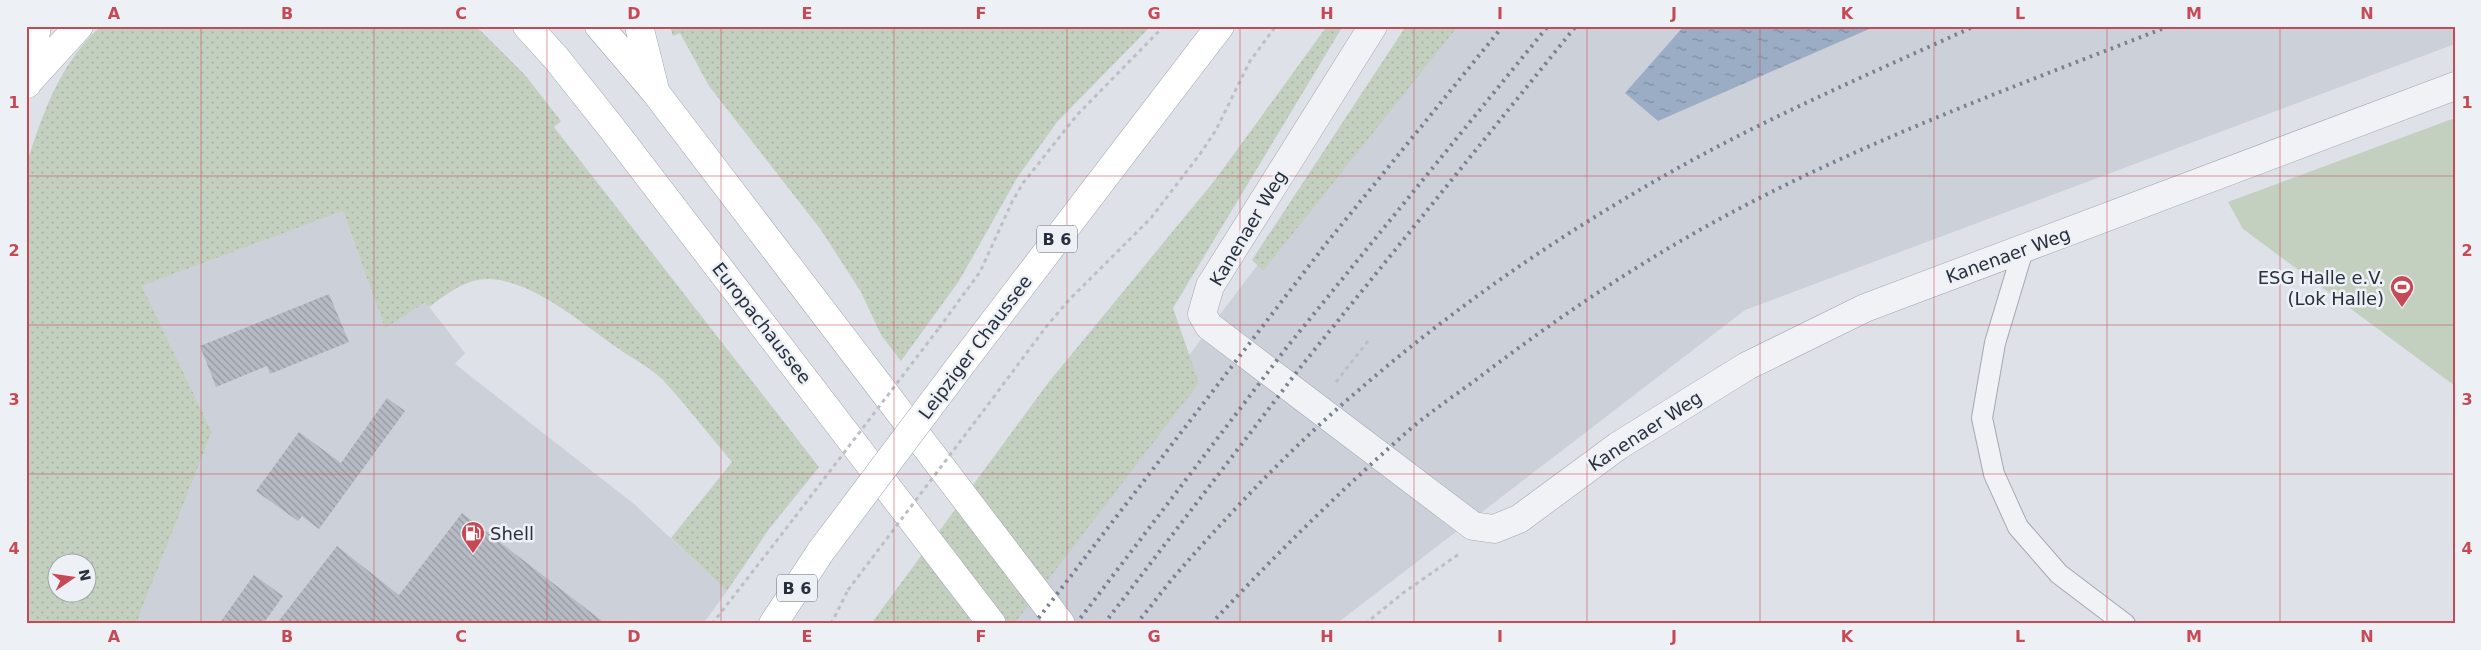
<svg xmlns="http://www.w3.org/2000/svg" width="2481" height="650" font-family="'DejaVu Sans',sans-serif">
  <defs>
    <pattern id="grass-dots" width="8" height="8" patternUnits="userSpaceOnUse" patternTransform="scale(1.25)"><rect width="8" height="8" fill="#c3d0c0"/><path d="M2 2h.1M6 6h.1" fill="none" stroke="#a8b3a6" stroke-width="1.8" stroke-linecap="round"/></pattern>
    <pattern id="water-ripples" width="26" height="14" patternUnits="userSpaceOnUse" patternTransform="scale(1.25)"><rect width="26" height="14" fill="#9badc5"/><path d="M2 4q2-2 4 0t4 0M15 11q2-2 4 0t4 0" fill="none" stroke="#7e8da1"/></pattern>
    <pattern id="building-back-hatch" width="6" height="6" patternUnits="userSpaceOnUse" patternTransform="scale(1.25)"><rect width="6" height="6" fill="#b6bac3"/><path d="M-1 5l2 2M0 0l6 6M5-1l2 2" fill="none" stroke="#9498a0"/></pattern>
  </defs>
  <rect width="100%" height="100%" fill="#dee1e7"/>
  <path fill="#ccd0d9" d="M 1439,26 L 2455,26 L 2455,44 L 1745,310 L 1336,624 L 985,624 Z
    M 343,211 L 385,327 L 426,303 L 465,353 L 455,364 L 634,504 L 727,591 L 703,624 L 136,624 L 212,432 L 142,286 Z"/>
  <path fill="url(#grass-dots)" fill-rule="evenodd" d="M 101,26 L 475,26 L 482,32 L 525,75 L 561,121 L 554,127 L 819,467 L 769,529 L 727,591 L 671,538 L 732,462 C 709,435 687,406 663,380 C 651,368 633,359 619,349 C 584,325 534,281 490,279 C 466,278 447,294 429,307 L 425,303 L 385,328 L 343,211 L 142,286 L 212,432 L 136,624 L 26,624 L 26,166 C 42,115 60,62 101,26 ZM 88,562 L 88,592 L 58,592 L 58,562 Z
    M 670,26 L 1151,26 L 1057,122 L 1017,178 L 959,281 L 901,361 L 881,335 L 861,292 L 821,230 L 709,86 L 680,33 L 673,36 Z
    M 1327,26 L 1343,26 L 1173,308 L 1199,383 L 1014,624 L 871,624 L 1048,383 L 1215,180 Z
    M 1406,26 L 1458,26 L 1263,271 L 1252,260 Z"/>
  <path fill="#c3d0c0" d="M 2455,118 L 2455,386 L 2243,229 L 2228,202 Z"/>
  <path fill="url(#water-ripples)" d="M 1684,26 L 1876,26 L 1658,121 L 1625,93 Z"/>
  <path fill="url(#building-back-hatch)" d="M 329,294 L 349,342 L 270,374 L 267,366 L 216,387 L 200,346 Z
    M 387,398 L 405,411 L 319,529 L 302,516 L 298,521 L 256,491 L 299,432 L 341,463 Z
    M 462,513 L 606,624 L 280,624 L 278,622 L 337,546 L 399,595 Z
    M 254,575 L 283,596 L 263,624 L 219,624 Z"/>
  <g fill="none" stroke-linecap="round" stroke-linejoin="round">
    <g stroke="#a4a8b1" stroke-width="22">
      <path id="lane" d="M 2023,250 L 1995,343 L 1982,418 L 1994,474 L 2018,527 L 2059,574 L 2125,624"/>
    </g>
    <g stroke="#a4a8b1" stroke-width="29">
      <path id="street" d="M 1373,26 L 1210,286 L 1202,314 L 1209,326 L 1473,526 L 1494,529 L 1519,519 L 1618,446 L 1747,366 L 1865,308 L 2455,86"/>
    </g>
    <g stroke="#9ea5b2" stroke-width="29">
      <path id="primary" d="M 527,26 L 556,58 L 614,131 L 992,624
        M 599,26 L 656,93 L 1061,624
        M 639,26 L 654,86
        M 28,82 L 79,26
        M 27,84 L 37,26
        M 963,362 L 1220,26
        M 773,624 L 821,551"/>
    </g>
    <path stroke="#bdbfc5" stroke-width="3" stroke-dasharray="4 4" stroke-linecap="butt" d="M 939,328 L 980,272 L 1012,202 L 1023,183 L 1077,115 L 1164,26
      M 1336,382 L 1368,341
      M 993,398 L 1046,327 L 1068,301 L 1151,218 L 1200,154 L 1216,130 L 1250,61 L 1276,26
      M 712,624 L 795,517
      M 831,624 L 848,590
      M 1365,624 L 1403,593 L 1459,554"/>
    <use href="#lane" stroke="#f1f2f5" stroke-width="20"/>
    <use href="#street" stroke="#f1f2f5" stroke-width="28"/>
    <use href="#primary" stroke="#fff" stroke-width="28"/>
    <path stroke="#79808f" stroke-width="4" stroke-dasharray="2.5 5" stroke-linecap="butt" d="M 1034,624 L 1325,245 L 1503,26
      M 1076,624 L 1287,347 L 1548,26
      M 1104,624 L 1303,364 L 1576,26
      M 1136,624 C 1151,607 1164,588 1179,571 C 1235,507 1295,444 1360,389 C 1457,305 1565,231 1678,168 C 1773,115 1876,71 1975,26
      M 1211,624 C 1274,556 1339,492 1408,431 C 1430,412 1454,396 1477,379 C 1553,321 1632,267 1716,221 C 1860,142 2017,86 2169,26"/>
    <g stroke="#9ea5b2" stroke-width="29" stroke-linecap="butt">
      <path id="primary-bridge" d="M 821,551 L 963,362"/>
    </g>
    <path stroke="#bdbfc5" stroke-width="3" stroke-dasharray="4 4" stroke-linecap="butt" d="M 795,517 L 939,328
      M 848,590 L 993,398"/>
    <use href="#primary-bridge" stroke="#fff" stroke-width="28"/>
  </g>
  <path fill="none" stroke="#c64a56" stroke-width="1" stroke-opacity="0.55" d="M 201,26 L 201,624M 374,26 L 374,624M 547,26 L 547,624M 721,26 L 721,624M 894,26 L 894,624M 1067,26 L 1067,624M 1240,26 L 1240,624M 1414,26 L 1414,624M 1587,26 L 1587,624M 1760,26 L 1760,624M 1934,26 L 1934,624M 2107,26 L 2107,624M 2280,26 L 2280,624M 26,176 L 2455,176M 26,325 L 2455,325M 26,474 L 2455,474"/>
  <defs>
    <g id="stadium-pin" transform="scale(1.25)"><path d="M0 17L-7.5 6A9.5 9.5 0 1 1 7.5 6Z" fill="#c64a56" stroke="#edf0f5"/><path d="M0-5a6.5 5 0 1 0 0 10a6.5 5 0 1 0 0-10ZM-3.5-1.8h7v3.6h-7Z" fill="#fff"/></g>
    <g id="fuel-pin" transform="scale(1.25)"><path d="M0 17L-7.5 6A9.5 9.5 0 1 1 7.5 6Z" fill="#c64a56" stroke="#edf0f5"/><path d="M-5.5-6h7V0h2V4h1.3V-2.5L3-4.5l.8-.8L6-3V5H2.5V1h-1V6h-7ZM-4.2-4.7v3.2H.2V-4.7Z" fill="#fff"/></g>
  </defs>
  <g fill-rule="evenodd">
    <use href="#stadium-pin" x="2402" y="287"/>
    <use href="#fuel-pin" x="473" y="533"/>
  </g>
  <g text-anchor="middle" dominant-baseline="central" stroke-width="5" stroke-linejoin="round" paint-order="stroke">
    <g fill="#edf0f5" stroke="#636974" stroke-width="1">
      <rect x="1037" y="225.5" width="40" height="27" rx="4"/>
      <rect x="777" y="574.5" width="40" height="27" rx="4"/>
    </g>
    <g font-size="16" font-weight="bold" fill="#282f3d">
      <text x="1057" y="239">B 6</text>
      <text x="797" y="588">B 6</text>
    </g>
    <g font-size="18" fill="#282f3d" stroke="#edf0f5">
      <text transform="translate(1248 228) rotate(-59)">Kanenaer Weg</text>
      <text transform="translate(2008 255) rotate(-20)">Kanenaer Weg</text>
      <text transform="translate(762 323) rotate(52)">Europachaussee</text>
      <text transform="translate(975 347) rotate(-53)">Leipziger Chaussee</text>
      <text transform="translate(1645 431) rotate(-33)">Kanenaer Weg</text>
    </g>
    <g font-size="18" fill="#282f3d" stroke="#edf0f5" text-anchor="end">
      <text x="2384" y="277">ESG Halle e.V.<tspan x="2384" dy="21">(Lok Halle)</tspan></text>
      <text x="490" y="533" text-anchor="start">Shell</text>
    </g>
  </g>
  <rect width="2481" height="650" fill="none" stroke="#edf0f5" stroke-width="55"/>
  <g transform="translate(72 578) rotate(77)"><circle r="24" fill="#edf0f5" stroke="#9ea3ab"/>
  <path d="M0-4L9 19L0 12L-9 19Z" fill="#c64a56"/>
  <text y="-8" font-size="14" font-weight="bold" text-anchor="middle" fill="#282f3d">N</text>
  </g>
  <rect x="28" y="28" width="2426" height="594" fill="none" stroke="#c64a56" stroke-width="2"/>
  <g font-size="16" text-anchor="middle" font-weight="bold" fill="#c64a56">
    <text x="114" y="19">A</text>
    <text x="287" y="19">B</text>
    <text x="461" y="19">C</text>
    <text x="634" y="19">D</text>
    <text x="807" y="19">E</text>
    <text x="981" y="19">F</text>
    <text x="1154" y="19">G</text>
    <text x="1327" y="19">H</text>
    <text x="1500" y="19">I</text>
    <text x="1674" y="19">J</text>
    <text x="1847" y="19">K</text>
    <text x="2020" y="19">L</text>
    <text x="2194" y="19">M</text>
    <text x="2367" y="19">N</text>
    <text x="14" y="108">1</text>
    <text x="2467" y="108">1</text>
    <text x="14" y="256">2</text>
    <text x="2467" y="256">2</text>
    <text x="14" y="405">3</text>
    <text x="2467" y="405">3</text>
    <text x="14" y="554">4</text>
    <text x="2467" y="554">4</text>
    <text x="114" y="642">A</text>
    <text x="287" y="642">B</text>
    <text x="461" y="642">C</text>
    <text x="634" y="642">D</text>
    <text x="807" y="642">E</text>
    <text x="981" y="642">F</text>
    <text x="1154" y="642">G</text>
    <text x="1327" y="642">H</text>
    <text x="1500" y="642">I</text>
    <text x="1674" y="642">J</text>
    <text x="1847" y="642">K</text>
    <text x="2020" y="642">L</text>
    <text x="2194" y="642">M</text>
    <text x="2367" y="642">N</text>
  </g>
</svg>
